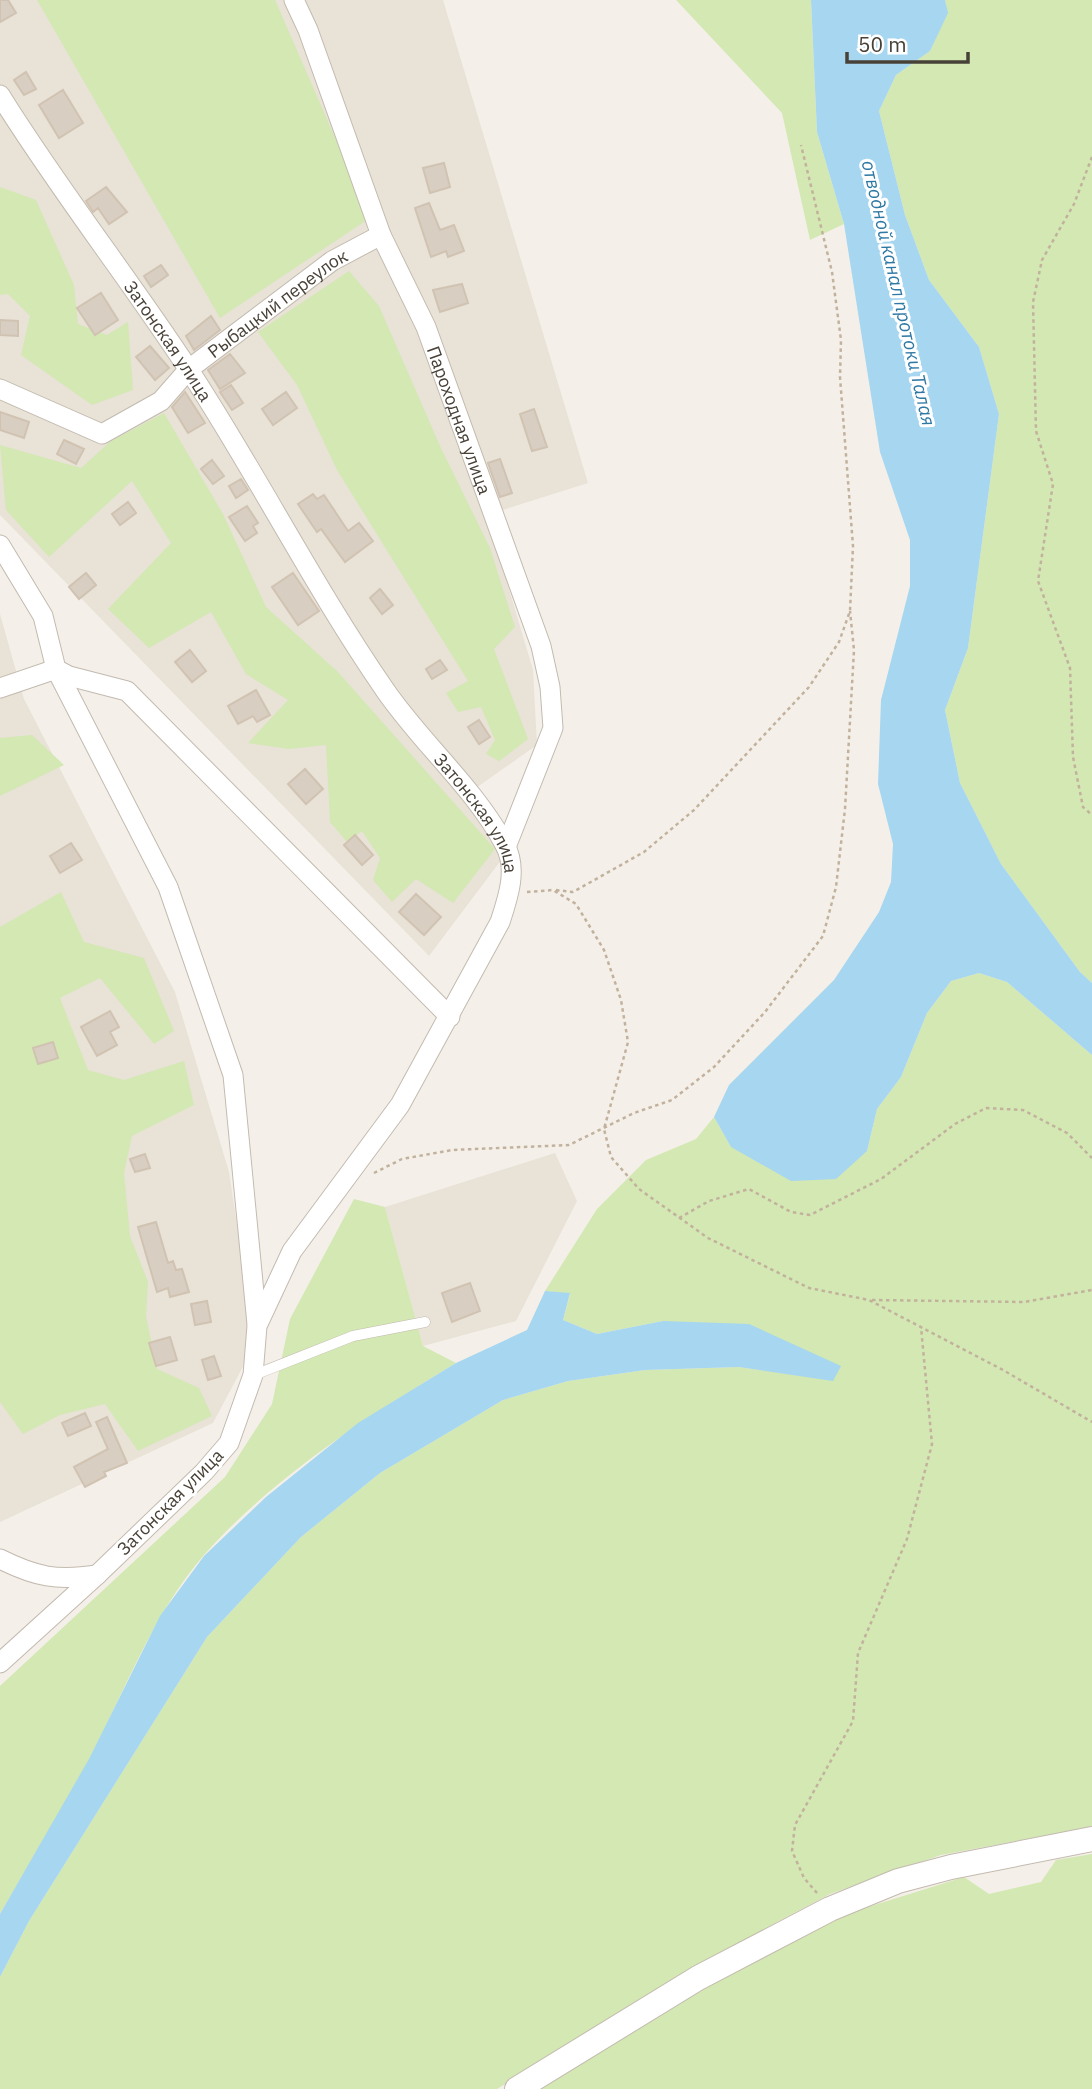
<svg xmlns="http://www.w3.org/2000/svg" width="1092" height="2089" font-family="'IBM Plex Sans',sans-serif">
  <rect width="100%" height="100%" fill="#f4f0e9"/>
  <path fill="#e8e2d7" d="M 0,0 L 443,0 L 588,483 L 487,515 L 533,670 L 537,745 L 463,797 L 502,859 L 429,956 L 0,515 Z
    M 0,614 L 24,699 L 175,992 L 229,1172 L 255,1344 L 213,1423 L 0,1522 Z
    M 555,1153 L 577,1201 L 516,1321 L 423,1346 L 385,1207 Z"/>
  <path fill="#d3e8b3" d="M 37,0 L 275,0 L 370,218 L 220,318 Z
    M 676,0 L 811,0 L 817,132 L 844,224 L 810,240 L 782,113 Z
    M 945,0 L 1092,0 L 1092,983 L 1080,972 L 1001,864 L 960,783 L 945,710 L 968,648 L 999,414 L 979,347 L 929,280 L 905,215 L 879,111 L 896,75 L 930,51 L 947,13 Z
    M 0,187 L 36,200 L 74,285 L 78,324 L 107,335 L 128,322 L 133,390 L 92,405 L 21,355 L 30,316 L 8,294 L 0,295 Z
    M 349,271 L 379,306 L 440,446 L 490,548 L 515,627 L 494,649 L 528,739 L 499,761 L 486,754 L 495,740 L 481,707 L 458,712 L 446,693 L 468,681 L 337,470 L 297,385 L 258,332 Z
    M 164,413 L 223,514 L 266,607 L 338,672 L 495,849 L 453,903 L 416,879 L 392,902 L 373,880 L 380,858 L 362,831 L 347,842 L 330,822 L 326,745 L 289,749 L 248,743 L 288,700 L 246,674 L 211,612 L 149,648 L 108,609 L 171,543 L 132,481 L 49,557 L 6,510 L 0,445 L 81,468 L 111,441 Z
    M 32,735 L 64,765 L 0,796 L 0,738 Z
    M 61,892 L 84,942 L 144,958 L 174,1031 L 154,1044 L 100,978 L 60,998 L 88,1070 L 124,1080 L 184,1061 L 194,1105 L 132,1136 L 124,1173 L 130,1236 L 148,1282 L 146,1316 L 157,1369 L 199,1388 L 212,1416 L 138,1451 L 105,1404 L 60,1415 L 23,1434 L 0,1402 L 0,927 Z
    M 979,973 L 1007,982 L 1092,1055 L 1092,1827 L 941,1855 L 830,1894 L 777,1922 L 497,2089 L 0,2089 L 0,1977 L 29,1921 L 207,1637 L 301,1537 L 380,1473 L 503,1400 L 568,1381 L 645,1370 L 739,1367 L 833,1380 L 663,1321 L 597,1334 L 563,1320 L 570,1294 L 545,1291 L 597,1209 L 646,1160 L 696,1139 L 714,1117 L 731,1147 L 867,1151 L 877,1109 L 901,1077 L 927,1013 L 951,981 Z
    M 354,1199 L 385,1207 L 423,1346 L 456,1363 C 366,1418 274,1476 204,1555 C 153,1614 125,1690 90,1758 C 62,1811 30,1862 0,1914 L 0,1686 L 225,1477 L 272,1404 L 290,1319 Z
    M 1092,1854 L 1092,2089 L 537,2089 L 740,1966 L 839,1916 L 964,1877 L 989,1894 L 1041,1882 L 1056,1860 Z"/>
  <path fill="#a6d6f0" d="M 811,0 L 945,0 L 948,13 L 930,51 L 896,75 L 879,111 L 905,215 L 929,280 L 979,347 L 999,414 L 968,648 L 945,710 L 960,783 L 1001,864 L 1080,972 L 1092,983 L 1092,1055 L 1007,982 L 979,973 L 951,981 L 927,1013 L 901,1077 L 877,1109 L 867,1151 L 836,1179 L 791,1181 L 731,1147 L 714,1117 L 729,1085 L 834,980 L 879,912 L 891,882 L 893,844 L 878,784 L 881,700 L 910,586 L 910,540 L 880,452 L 844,224 L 817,132 Z
    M 545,1291 L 570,1293 L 563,1320 L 597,1334 L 663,1321 L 749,1324 L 841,1366 L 833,1381 L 739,1367 L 645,1370 L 568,1381 L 503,1400 L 380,1473 L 301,1537 L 207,1637 L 29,1921 L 0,1977 L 0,1914 L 89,1759 L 160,1616 L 204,1556 L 266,1497 L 358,1423 L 456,1363 L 527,1330 Z"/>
  <path fill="#d9cec2" stroke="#d1c3b2" stroke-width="2" d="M 0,0 L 8,0 L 16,13 L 0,22 Z
    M 26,72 L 36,89 L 24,95 L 14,80 Z
    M 63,90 L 83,123 L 59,138 L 39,105 Z
    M 444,163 L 450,187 L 430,193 L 423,168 Z
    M 106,187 L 127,212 L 109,224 L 98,208 L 93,212 L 86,201 Z
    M 429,203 L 440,230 L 454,225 L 464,251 L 448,257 L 446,251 L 431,257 L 415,208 Z
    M 161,265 L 168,275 L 151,287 L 144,276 Z
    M 462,284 L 468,303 L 440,312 L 433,290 Z
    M 101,293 L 118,320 L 95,335 L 77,308 Z
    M 211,316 L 220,330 L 194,350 L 186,336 Z
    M 0,320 L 18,321 L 18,336 L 0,335 Z
    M 150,346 L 169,368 L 155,380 L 136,357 Z
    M 230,354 L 245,373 L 220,389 L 208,370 Z
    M 231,385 L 243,403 L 232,410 L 220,392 Z
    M 185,392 L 205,423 L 188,433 L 172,407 Z
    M 286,392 L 297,408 L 273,425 L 262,409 Z
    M 534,409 L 547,447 L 532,451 L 520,414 Z
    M 0,412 L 29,422 L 24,438 L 0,430 Z
    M 64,440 L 84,449 L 76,464 L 57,454 Z
    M 500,459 L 512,493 L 500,497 L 488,463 Z
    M 212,460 L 224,476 L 213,484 L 201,469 Z
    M 241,479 L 248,490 L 236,498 L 229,486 Z
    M 313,494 L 317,499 L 324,495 L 348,531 L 359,523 L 373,541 L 345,562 L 321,529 L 317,532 L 298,504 Z
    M 128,502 L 136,513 L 120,525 L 112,514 Z
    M 247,506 L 258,523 L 253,526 L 257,533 L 245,541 L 229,517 Z
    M 86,573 L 96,585 L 79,599 L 69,587 Z
    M 293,573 L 319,611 L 298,625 L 272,587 Z
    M 380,589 L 393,605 L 382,614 L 370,598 Z
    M 190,650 L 206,671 L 192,682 L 175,662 Z
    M 440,660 L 447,670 L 432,679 L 426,669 Z
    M 256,690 L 270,715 L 257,722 L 253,716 L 238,724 L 228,706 Z
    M 479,720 L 490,737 L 479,744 L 468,727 Z
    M 305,769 L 323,789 L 306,804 L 288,784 Z
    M 355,835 L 373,855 L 362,865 L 344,845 Z
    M 71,843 L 82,860 L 60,873 L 50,856 Z
    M 416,894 L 441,917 L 424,935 L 399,912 Z
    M 110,1011 L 119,1027 L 110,1032 L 117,1045 L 97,1056 L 81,1027 Z
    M 53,1042 L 58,1058 L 38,1064 L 33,1048 Z
    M 145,1154 L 150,1168 L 135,1172 L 130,1159 Z
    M 156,1222 L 168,1263 L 173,1261 L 176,1270 L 182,1269 L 189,1292 L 170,1297 L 168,1288 L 157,1292 L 138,1227 Z
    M 470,1283 L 480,1311 L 452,1322 L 442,1293 Z
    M 207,1301 L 211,1322 L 195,1325 L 191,1304 Z
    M 170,1337 L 177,1360 L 156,1366 L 149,1343 Z
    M 214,1356 L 221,1376 L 208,1380 L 202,1360 Z
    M 85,1413 L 91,1426 L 68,1436 L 62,1423 Z
    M 107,1417 L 127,1463 L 104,1472 L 106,1476 L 85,1487 L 74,1467 L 108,1449 L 96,1422 Z"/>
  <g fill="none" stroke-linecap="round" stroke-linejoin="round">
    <g stroke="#c3baaf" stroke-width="11">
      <path id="service" d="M 254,1375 L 353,1336 L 425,1322"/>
    </g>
    <g stroke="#c3baaf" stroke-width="21">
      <g id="minor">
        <path id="s1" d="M 294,0 L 308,30 L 381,235 L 426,327 L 541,646 L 550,687 L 553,728 L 506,847"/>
        <path id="s2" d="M 0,95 C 59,190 128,277 189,370 C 257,474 314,587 385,690 C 422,744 474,787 505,845 C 518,869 508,898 500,922 L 400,1105 L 292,1251 L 257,1326 L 253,1375 L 229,1443 L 204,1472 L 98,1574 L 0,1663"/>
        <path id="s3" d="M 0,389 L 102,434 L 161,401 L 189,369 L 332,261 L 381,235"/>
        <path d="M 0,545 L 43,616 L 56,669 L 168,887 L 233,1075 L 257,1324"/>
        <path d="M 0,688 L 56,669 L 69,676 L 127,691 L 450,1017"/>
        <path d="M 0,1559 C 36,1577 57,1581 97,1575"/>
      </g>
    </g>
    <g stroke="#c3baaf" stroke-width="26">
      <path id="tertiary" d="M 517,2089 L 698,1978 L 830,1909 L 898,1881 L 951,1867 L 1092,1839"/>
    </g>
    <path stroke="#c2b29d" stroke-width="2.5" stroke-dasharray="3.5 3.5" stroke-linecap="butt" d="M 1092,157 L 1074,204 L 1042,260 L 1033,302 L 1036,431 L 1053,484 L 1038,581 L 1070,668 L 1073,757 L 1083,807 L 1092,815
      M 556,890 L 573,892 L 644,852 L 694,810 L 809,687 L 839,642 L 850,611 L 853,546 L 840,377 L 841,340 L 832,272 L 801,145
      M 527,892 L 553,890 L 576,904 L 604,950 L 621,1000 L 628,1042 L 604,1129 L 611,1157 L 639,1189 L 708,1238 L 809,1288 L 869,1300 L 1003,1370 L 1092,1422
      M 374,1173 L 402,1159 L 452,1150 L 569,1145 L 634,1113 L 672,1100 L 714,1067 L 765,1012 L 823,936 L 836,887 L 845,809 L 854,650 L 850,611
      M 679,1218 L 709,1201 L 749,1189 L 791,1212 L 810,1215 L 881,1179 L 955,1124 L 986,1108 L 1023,1110 L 1067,1133 L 1092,1158
      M 872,1300 L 1024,1302 L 1092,1290
      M 817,1893 L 804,1878 L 792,1851 L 795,1825 L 853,1721 L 858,1653 L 907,1539 L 932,1444 L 921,1327"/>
    <use href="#service" stroke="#fff" stroke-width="10"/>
    <use href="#minor" stroke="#fff" stroke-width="19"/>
    <use href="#tertiary" stroke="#fff" stroke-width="24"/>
  </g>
  <g text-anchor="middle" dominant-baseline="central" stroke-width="6" stroke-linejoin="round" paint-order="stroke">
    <g font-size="18" fill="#484137" stroke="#fff">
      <text stroke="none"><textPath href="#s3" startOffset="332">Рыбацкий переулок</textPath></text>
      <text stroke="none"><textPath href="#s2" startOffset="298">Затонская улица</textPath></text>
      <text stroke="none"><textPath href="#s1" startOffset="452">Пароходная улица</textPath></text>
      <text stroke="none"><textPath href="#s2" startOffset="864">Затонская улица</textPath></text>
      <text transform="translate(170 1502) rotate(-45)">Затонская улица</text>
    </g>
    <g font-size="19" font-style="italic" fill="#2e78a4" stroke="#fff">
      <text transform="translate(899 293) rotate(77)">отводной канал протоки Талая</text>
    </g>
  </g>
  <path d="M847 52v10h121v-10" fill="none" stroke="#484137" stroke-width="3.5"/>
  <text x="858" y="52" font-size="21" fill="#484137" stroke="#ffffff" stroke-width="5" paint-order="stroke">50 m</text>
</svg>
